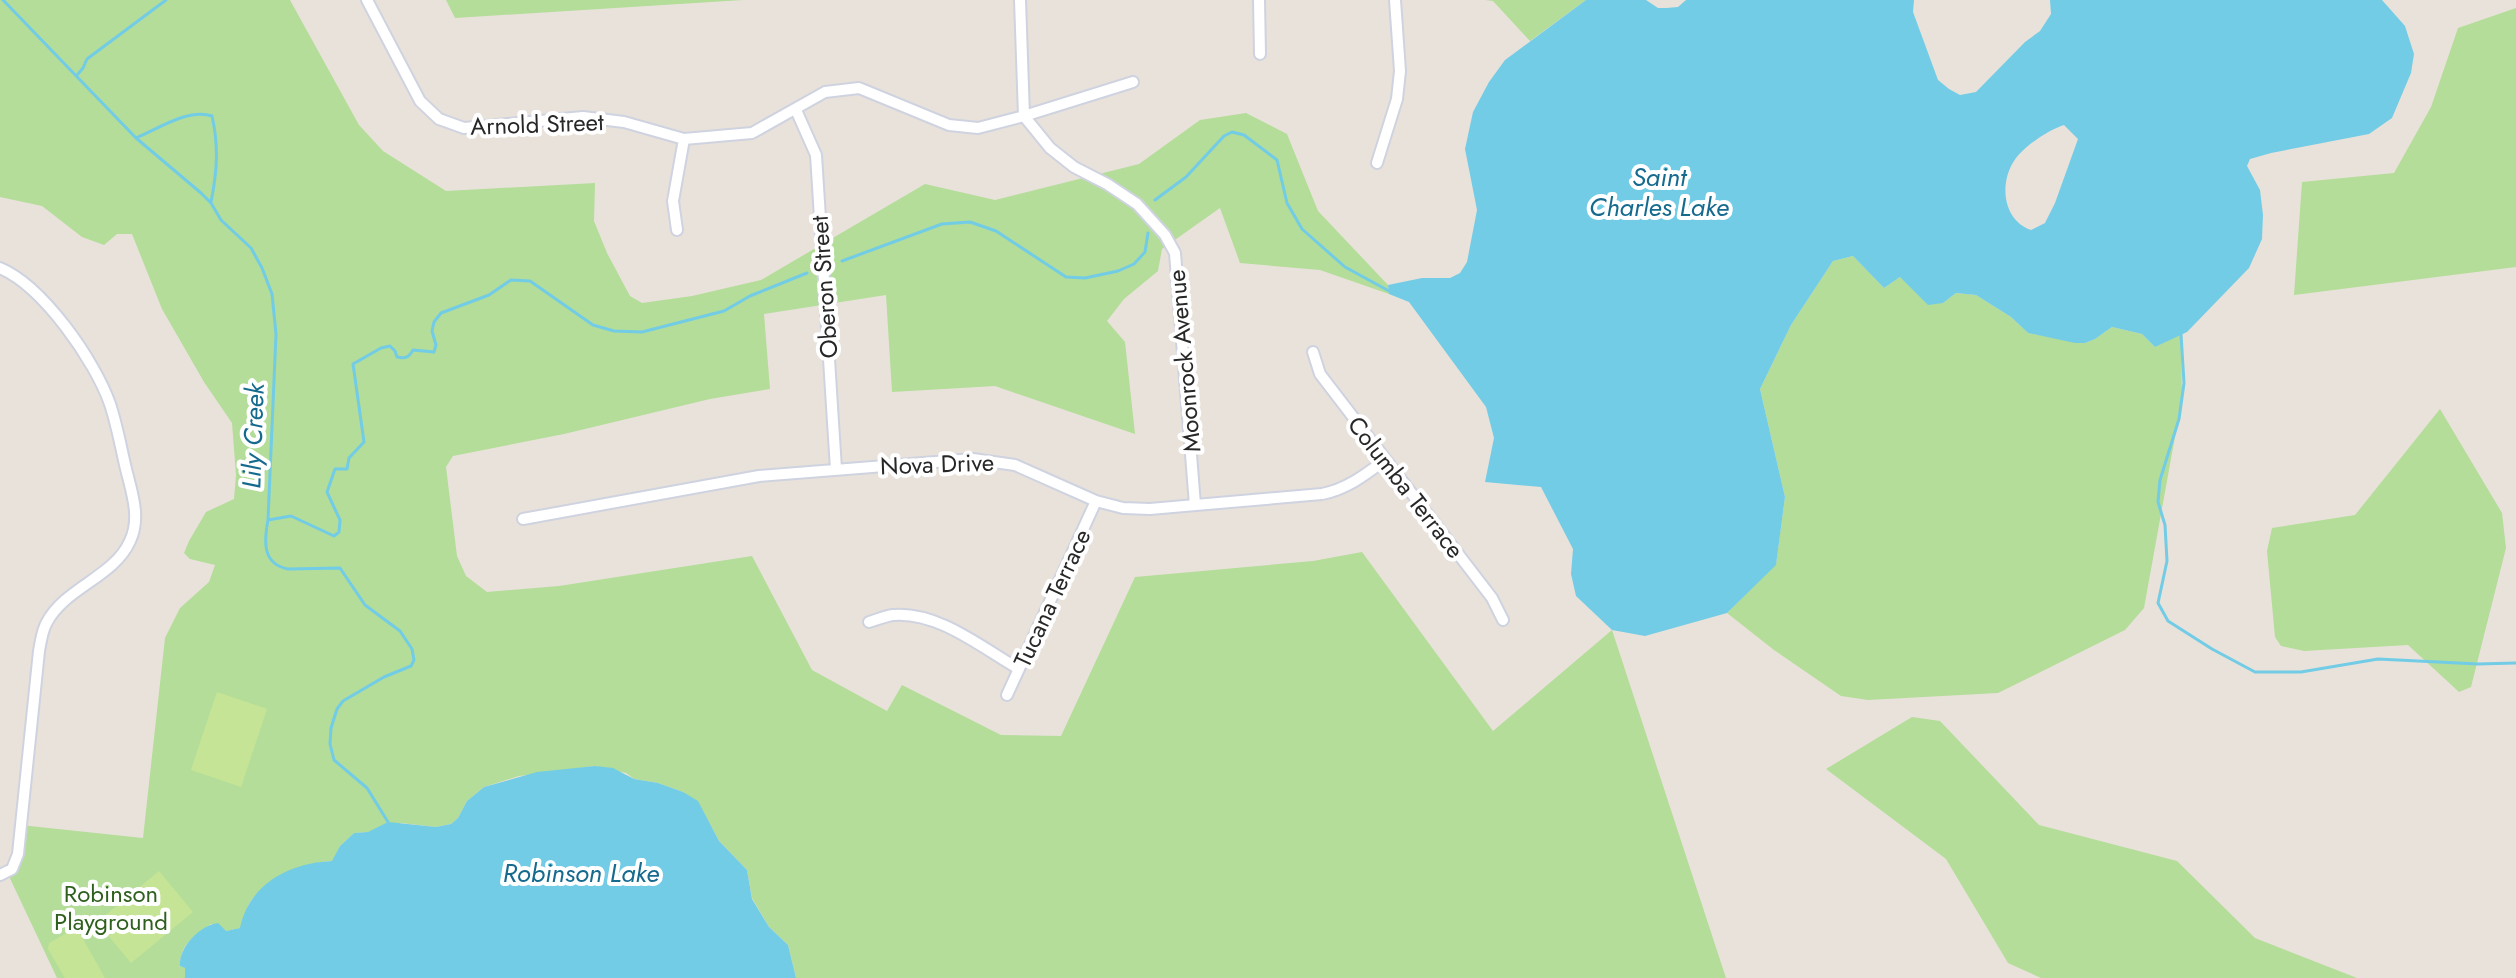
<svg xmlns="http://www.w3.org/2000/svg" width="2516" height="978" font-family="Jost,sans-serif">
  <rect width="100%" height="100%" fill="#e9e2da"/>
  <path fill="#b3dd99" d="M 0,0 L 290,0 L 359,125 L 383,151 L 446,191 L 595,183 L 594,221 L 607,253 L 630,296 L 642,303 L 692,296 L 761,280 L 925,184 L 995,200 L 1139,164 L 1200,120 L 1246,113 L 1287,134 L 1318,211 L 1388,285 L 1389,294 L 1320,270 L 1240,263 L 1220,208 L 1162,249 L 1158,271 L 1124,299 L 1107,321 L 1125,342 L 1135,434 L 995,386 L 892,392 L 886,295 L 764,314 L 770,389 L 710,399 L 564,434 L 453,456 L 446,467 L 457,556 L 466,576 L 487,592 L 559,586 L 752,556 L 812,670 L 887,711 L 902,685 L 1001,735 L 1061,736 L 1135,577 L 1313,561 L 1362,552 L 1493,731 L 1612,630 L 1726,978 L 796,978 L 788,945 L 769,927 L 752,898 L 747,870 L 719,841 L 710,824 L 683,792 L 658,783 L 634,779 L 626,773 L 595,766 L 519,776 L 484,787 L 467,801 L 458,818 L 451,824 L 436,827 L 401,823 L 368,832 L 354,833 L 340,846 L 333,861 C 304,862 271,877 253,898 C 246,906 244,919 241,928 L 226,931 L 211,924 C 193,938 181,942 180,966 L 185,968 L 185,978 L 57,978 L 7,872 L 12,869 L 20,825 L 143,838 L 165,638 L 180,608 L 209,582 L 215,565 L 190,559 L 184,553 L 189,541 L 206,512 L 234,499 L 236,475 L 232,423 L 204,382 L 162,309 L 132,234 L 117,234 L 104,245 L 82,237 L 42,206 L 0,197 Z
    M 446,0 L 743,0 L 455,18 Z
    M 1485,0 L 1586,0 L 1530,41 L 1493,1 Z
    M 2516,8 L 2516,267 L 2294,295 L 2302,182 L 2394,173 L 2431,107 L 2458,28 Z
    M 1853,256 L 1884,288 L 1900,277 L 1943,303 L 1956,293 L 1976,295 L 2011,317 L 2028,333 L 2085,343 L 2095,339 L 2112,327 L 2142,334 L 2155,347 L 2181,334 L 2182,398 L 2144,608 L 2125,630 L 1998,693 L 1868,700 L 1841,696 L 1774,650 L 1727,613 L 1776,564 L 1785,497 L 1760,389 L 1791,325 L 1833,261 Z
    M 2440,409 L 2502,513 L 2506,548 L 2471,687 L 2459,692 L 2408,645 L 2304,651 L 2281,646 L 2275,637 L 2267,551 L 2272,528 L 2355,515 Z
    M 1912,717 L 1940,721 L 2039,825 L 2177,861 L 2255,938 L 2357,978 L 2041,978 L 2008,963 L 1946,859 L 1826,769 Z"/>
  <path fill="#c6e495" d="M 217,692 L 267,709 L 241,787 L 191,770 Z
    M 159,871 L 193,912 L 131,963 L 97,922 Z
    M 74,929 L 78,930 L 105,978 L 65,978 L 48,949 L 49,943 Z"/>
  <path fill="#72cce6" fill-rule="evenodd" d="M 1586,0 L 1646,0 L 1658,8 L 1666,8 L 1678,7 L 1686,0 L 1914,0 L 1913,12 L 1938,80 L 1949,89 L 1960,95 L 1976,92 L 2025,42 L 2040,31 L 2051,14 L 2050,0 L 2382,0 L 2405,26 L 2414,54 L 2411,73 L 2392,118 L 2369,134 L 2271,153 L 2250,159 L 2247,166 L 2260,190 L 2263,215 L 2262,239 L 2249,268 L 2187,332 L 2155,347 L 2142,334 L 2112,327 L 2095,339 L 2085,343 L 2075,343 L 2028,333 L 2011,317 L 1976,295 L 1956,293 L 1943,303 L 1928,305 L 1900,277 L 1884,288 L 1853,256 L 1833,261 L 1791,325 L 1760,389 L 1785,497 L 1776,565 L 1727,613 L 1645,636 L 1612,630 L 1576,596 L 1571,574 L 1573,549 L 1541,487 L 1485,482 L 1494,438 L 1486,407 L 1409,302 L 1389,294 L 1388,285 L 1422,278 L 1450,278 L 1460,273 L 1467,262 L 1477,210 L 1465,149 L 1473,112 L 1489,82 L 1505,60 ZM 2064,125 L 2078,139 L 2055,203 L 2045,223 L 2031,230 C 2003,220 1999,184 2014,161 C 2023,147 2048,130 2064,125 Z
    M 595,766 L 613,768 L 634,779 L 658,783 L 683,792 L 698,801 L 719,841 L 747,870 L 752,899 L 769,927 L 788,945 L 796,978 L 185,978 L 185,968 L 180,966 C 179,947 199,926 218,923 L 226,931 L 240,928 C 249,884 289,863 332,861 L 340,846 L 354,833 L 368,832 L 388,822 L 436,827 L 451,824 L 458,818 L 467,801 L 484,787 L 537,772 Z"/>
  <g fill="none" stroke-linecap="round" stroke-linejoin="round">
    <path stroke="#72cce6" stroke-width="3" d="M 3,0 L 136,138 L 201,193 L 211,203 L 221,220 L 251,248 L 262,268 L 272,294 L 276,334 L 268,520 C 264,541 262,564 288,569 L 340,568 L 365,605 L 400,631 L 412,649 L 414,660 L 411,666 L 384,677 L 343,701 L 337,709 L 331,728 L 330,744 L 334,760 L 367,788 L 388,822
      M 78,74 L 83,68 L 87,59 L 166,0
      M 136,138 C 158,129 188,108 212,116 C 219,147 217,172 211,202
      M 1155,200 L 1186,177 L 1224,136 L 1232,132 L 1244,135 L 1277,160 L 1287,203 L 1302,229 L 1345,267 L 1389,291
      M 842,261 L 942,224 L 970,222 L 996,231 L 1066,277 L 1085,278 L 1118,271 L 1134,264 L 1145,252 L 1148,233
      M 2181,334 L 2184,383 L 2179,419 L 2160,480 L 2158,502 L 2165,525 L 2167,561 L 2158,603 L 2168,621 L 2212,649 L 2255,672 L 2301,672 L 2378,659 L 2478,664 L 2516,663
      M 268,520 L 291,516 L 334,536 L 339,532 L 340,520 L 327,492 L 335,469 L 347,469 L 349,458 L 364,442 L 353,364 L 381,348 L 390,346 L 395,351 L 397,357 C 406,359 409,357 413,350 L 434,352 L 436,345 L 432,331 L 434,322 L 441,313 L 489,295 L 511,280 L 530,281 L 593,325 L 614,331 L 642,332 L 724,311 L 750,296 L 807,273"/>
    <g stroke="#cfd3e0" stroke-width="14">
      <path id="street" d="M 367,0 L 420,101 L 439,119 L 464,128 L 583,117 L 624,122 L 684,139 L 752,133 L 825,92 L 859,88 L 949,125 L 978,128 L 1024,116 L 1133,82
        M 1020,0 L 1024,116 L 1050,148 L 1074,167 L 1107,184 L 1137,204 L 1165,235 L 1175,253 L 1195,505
        M 1259,0 L 1260,54
        M 796,110 L 816,155 L 836,469
        M 1377,163 L 1397,99 L 1400,71 L 1395,0
        M 677,230 L 673,201 L 684,139
        M 0,268 C 43,286 95,361 110,404 C 117,425 121,448 126,469 C 132,493 141,518 130,541 C 114,577 66,587 47,622 C 42,630 41,641 39,651 L 18,854 L 12,869 L 0,875
        M 1313,352 L 1320,374 L 1492,598 L 1503,620
        M 523,519 L 759,476 L 973,459 L 1015,465 L 1096,501 L 1123,508 L 1150,509 L 1322,494 C 1347,489 1365,475 1385,460
        M 869,622 C 876,620 885,616 893,615 C 938,611 982,648 1019,669
        M 1007,695 L 1096,501"/>
    </g>
    <use href="#street" stroke="#fff" stroke-width="10"/>
  </g>
  <g text-anchor="middle" dominant-baseline="central" stroke-width="8" stroke-linejoin="round" paint-order="stroke">
    <g font-size="24" fill="#272727" stroke="#fff">
      <text transform="translate(537 124) rotate(-2)">Arnold Street</text>
      <text transform="translate(824 287) rotate(-94)">Oberon Street</text>
      <text transform="translate(1184 361) rotate(-95)">Moonrock Avenue</text>
      <text transform="translate(937 464) rotate(-2)">Nova Drive</text>
      <text transform="translate(1406 487) rotate(52)">Columba Terrace</text>
      <text transform="translate(1052 598) rotate(-65)">Tucana Terrace</text>
    </g>
    <g font-size="24" fill="#2e5f1d" stroke="#fff">
      <text x="111" y="893">Robinson<tspan x="111" dy="28">Playground</tspan></text>
    </g>
    <g font-size="26" font-style="italic" fill="#156a8e" stroke="#fff">
      <text x="1659" y="177">Saint<tspan x="1659" dy="30">Charles Lake</tspan></text>
      <text transform="translate(253 436) rotate(-88)">Lily Creek</text>
      <text x="581" y="873">Robinson Lake</text>
    </g>
  </g>
</svg>
